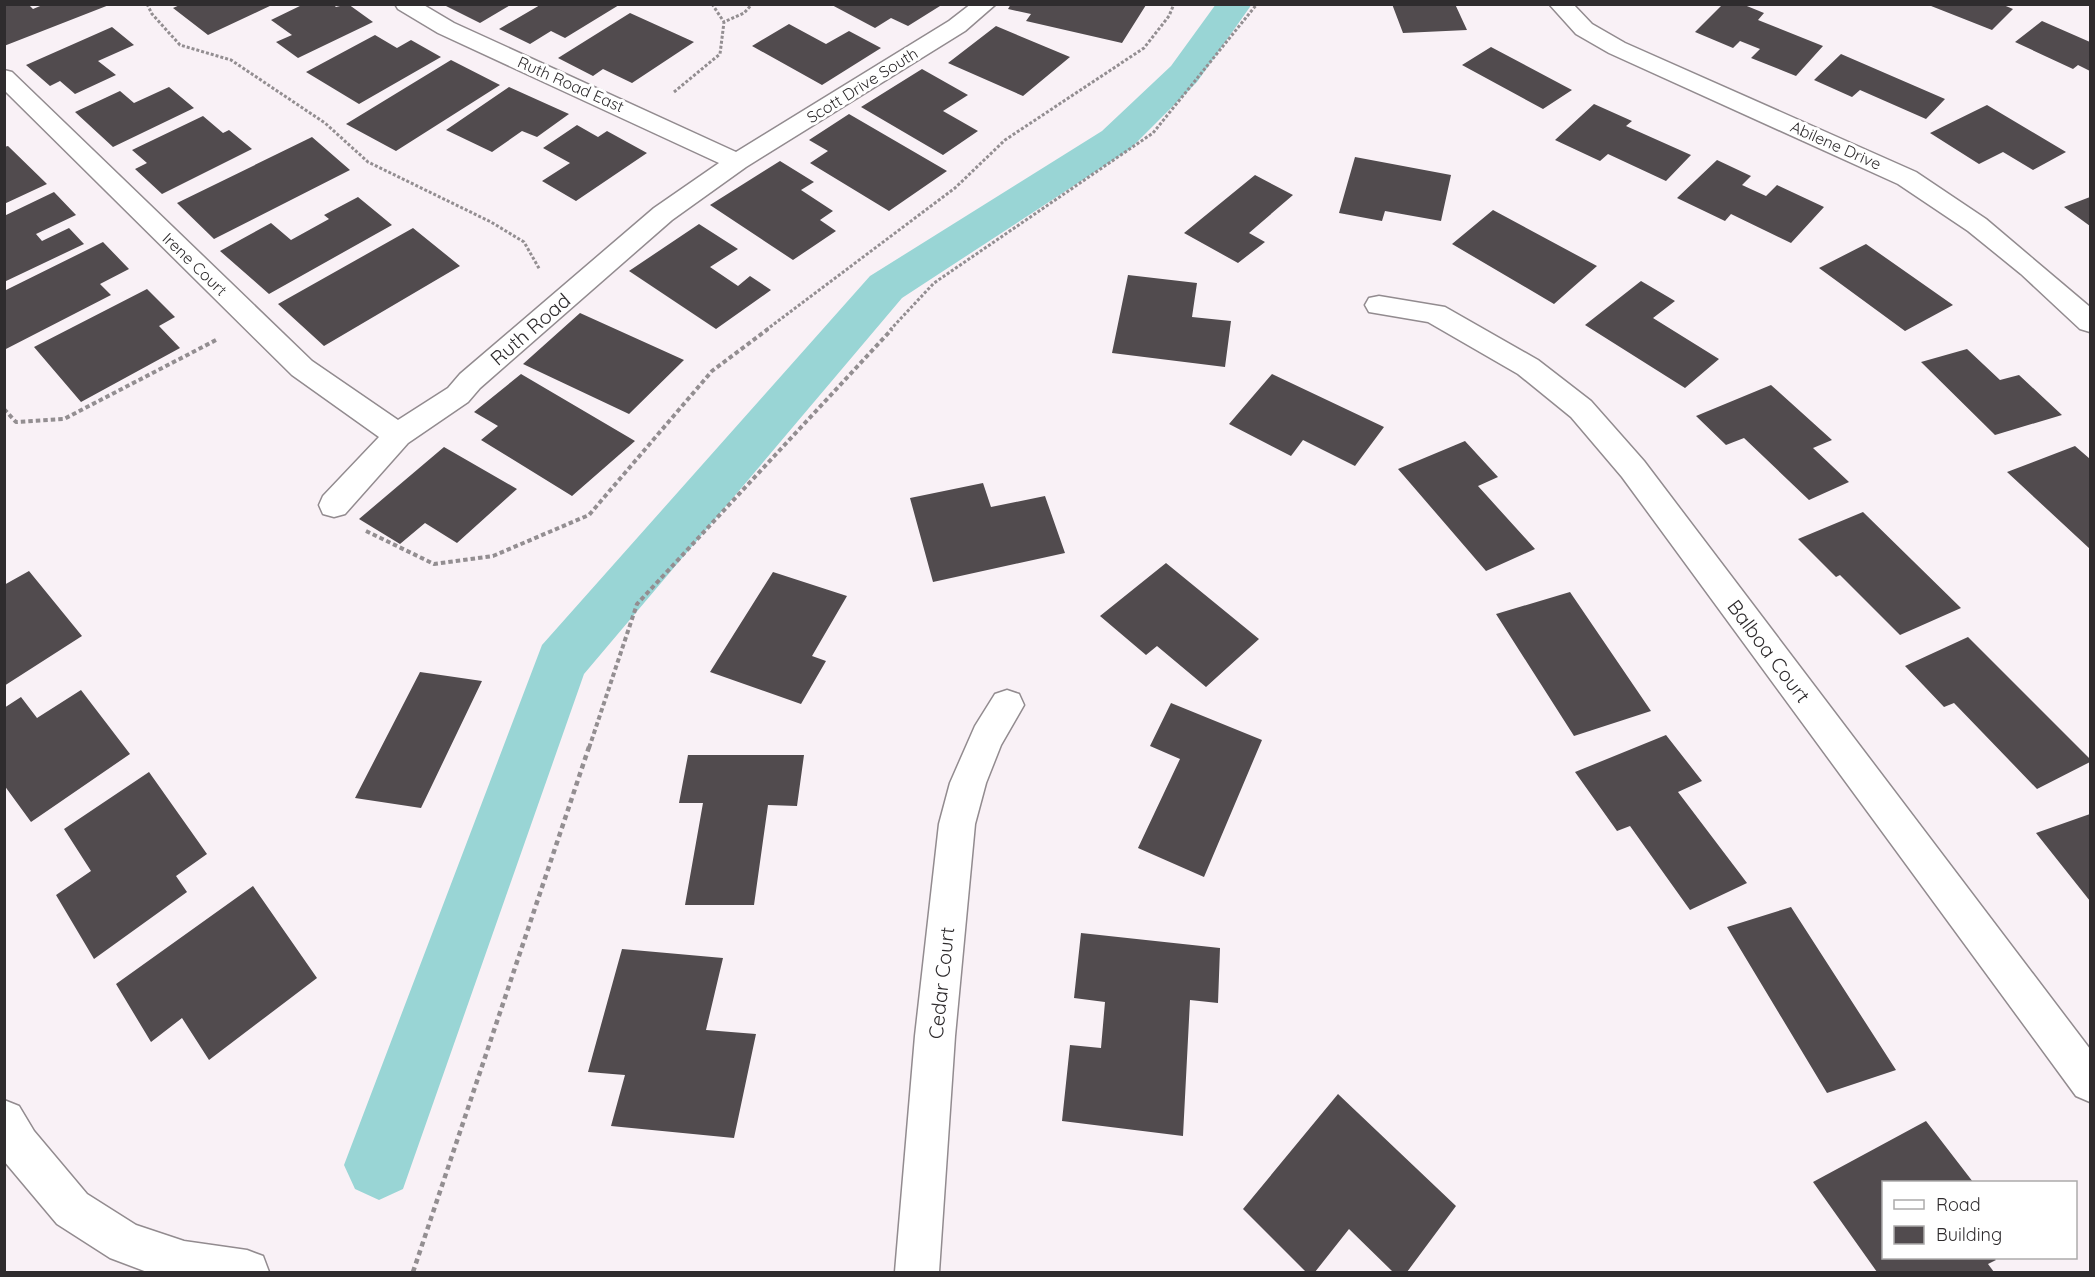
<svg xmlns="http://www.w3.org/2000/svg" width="2095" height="1277" font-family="Quicksand,sans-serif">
  <rect width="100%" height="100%" fill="#f9f1f6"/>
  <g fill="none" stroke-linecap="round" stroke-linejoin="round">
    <path fill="#99d5d5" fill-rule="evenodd" d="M 1216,4 L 1252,4 L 1197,82 L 1130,149 L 902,298 L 584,674 L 403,1189 L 379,1200 L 355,1189 L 344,1165 L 542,645 L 870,276 L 1102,131 L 1171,66 Z"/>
  </g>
  <path fill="#514b4e" d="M 4,4 L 28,4 L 33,9 L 45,4 L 109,5 L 4,46 Z
    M 182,4 L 274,4 L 208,35 L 173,8 Z
    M 304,4 L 333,4 L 336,7 L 348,4 L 373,22 L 298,58 L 276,42 L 292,35 L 271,20 Z
    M 442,4 L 512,4 L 480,23 Z
    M 830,4 L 937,4 L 940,6 L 908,26 L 891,18 L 875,28 Z
    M 1011,4 L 1143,4 L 1146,5 L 1122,43 L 1026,21 L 1031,14 L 1008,9 Z
    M 1392,4 L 1455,4 L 1467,30 L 1403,33 Z
    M 1723,4 L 1742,4 L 1764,13 L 1758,20 L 1823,46 L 1796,76 L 1751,58 L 1760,49 L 1740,41 L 1733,48 L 1695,32 Z
    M 1926,4 L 2001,4 L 2013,9 L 1992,30 Z
    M 540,5 L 619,5 L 565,38 L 551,31 L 530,44 L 499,29 Z
    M 630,13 L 694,42 L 632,83 L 603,69 L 593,76 L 558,58 Z
    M 2042,21 L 2090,42 L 2090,71 L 2078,65 L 2073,69 L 2015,42 Z
    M 789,24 L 826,44 L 849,31 L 881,48 L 822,85 L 752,46 Z
    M 996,26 L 1070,57 L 1023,96 L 948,63 Z
    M 112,27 L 134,45 L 98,61 L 116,75 L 75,94 L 60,81 L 50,86 L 26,65 Z
    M 375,35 L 397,48 L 411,40 L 441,57 L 359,104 L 306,72 Z
    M 1491,47 L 1572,90 L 1543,109 L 1462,65 Z
    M 1841,54 L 1945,99 L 1926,119 L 1860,90 L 1852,97 L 1814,80 Z
    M 451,60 L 500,85 L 396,151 L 346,124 Z
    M 922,69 L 968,95 L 943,111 L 978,131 L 943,155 L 861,107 Z
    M 169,87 L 194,108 L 113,147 L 75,112 L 120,91 L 134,103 Z
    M 509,87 L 569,114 L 537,137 L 522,131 L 492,152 L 446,130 Z
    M 1594,104 L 1632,121 L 1626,126 L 1691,155 L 1666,181 L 1608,154 L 1600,161 L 1555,140 Z
    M 1987,105 L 2066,152 L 2033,170 L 2003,152 L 1979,164 L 1930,133 Z
    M 849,114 L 947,171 L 889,211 L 810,163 L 828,151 L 809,140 Z
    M 203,116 L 223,133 L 229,130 L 252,149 L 162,194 L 135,169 L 147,163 L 132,150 Z
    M 577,125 L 598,137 L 607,131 L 647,153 L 576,201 L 542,181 L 570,163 L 543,148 Z
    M 312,137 L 350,170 L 214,239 L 177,203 Z
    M 8,146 L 47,184 L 4,204 L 4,147 Z
    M 1355,157 L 1451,175 L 1441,221 L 1385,211 L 1382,221 L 1339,213 Z
    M 1717,160 L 1751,176 L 1742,185 L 1766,196 L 1777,185 L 1824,207 L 1791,243 L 1731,214 L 1725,221 L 1677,198 Z
    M 780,161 L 814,182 L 801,190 L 833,211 L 820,220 L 836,231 L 793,260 L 710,205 Z
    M 1255,175 L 1293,195 L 1249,233 L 1265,242 L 1238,263 L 1184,233 Z
    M 54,192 L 76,215 L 36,234 L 42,241 L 69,228 L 84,244 L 4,282 L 4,216 Z
    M 358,197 L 392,225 L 269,294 L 220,251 L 271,223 L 291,240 L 329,219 L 324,215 Z
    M 2090,197 L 2090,226 L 2064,207 Z
    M 1493,210 L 1597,266 L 1554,304 L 1452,244 Z
    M 699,224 L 738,249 L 710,267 L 738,286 L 750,276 L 771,290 L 716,329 L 629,271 Z
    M 413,228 L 460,266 L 324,346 L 278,304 Z
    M 103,242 L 129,269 L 100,284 L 111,295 L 4,350 L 4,291 Z
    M 1866,244 L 1953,305 L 1905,331 L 1819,268 Z
    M 1128,275 L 1197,283 L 1192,317 L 1231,321 L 1225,367 L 1112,353 Z
    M 1641,281 L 1675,301 L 1653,318 L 1719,359 L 1685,388 L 1585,325 Z
    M 147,289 L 175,317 L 159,326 L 180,348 L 81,402 L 34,347 Z
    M 580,313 L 684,360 L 629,414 L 523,364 Z
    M 1967,349 L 2000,380 L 2019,375 L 2062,415 L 1995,435 L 1921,362 Z
    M 521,374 L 635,441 L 572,496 L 481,440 L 498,426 L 474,412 Z
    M 1272,374 L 1384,427 L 1355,466 L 1303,440 L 1291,456 L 1229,424 Z
    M 1771,385 L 1832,440 L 1813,448 L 1849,482 L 1809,500 L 1744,438 L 1726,445 L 1696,416 Z
    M 1465,441 L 1498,477 L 1478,486 L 1535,549 L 1486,571 L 1398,469 Z
    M 2075,446 L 2090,459 L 2090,549 L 2007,472 Z
    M 444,447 L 517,489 L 457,543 L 425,523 L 400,544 L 359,519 Z
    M 983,483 L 991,507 L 1045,496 L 1065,553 L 933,582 L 910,498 Z
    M 1863,512 L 1961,608 L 1900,635 L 1840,575 L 1836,577 L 1798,539 Z
    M 1166,563 L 1259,639 L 1206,687 L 1157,646 L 1146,655 L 1100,616 Z
    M 29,571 L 82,636 L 4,686 L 4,585 Z
    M 773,572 L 847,596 L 812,656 L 826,661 L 801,704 L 710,672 Z
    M 1570,592 L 1651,711 L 1574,736 L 1496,614 Z
    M 1968,637 L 2090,759 L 2090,762 L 2037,789 L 1954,703 L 1944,707 L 1905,666 Z
    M 420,672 L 482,681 L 421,808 L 355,798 Z
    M 81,690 L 130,754 L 31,822 L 4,785 L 4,708 L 21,697 L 37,718 Z
    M 1171,703 L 1262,740 L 1204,877 L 1138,848 L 1180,759 L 1150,746 Z
    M 1666,735 L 1702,781 L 1678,792 L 1747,883 L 1690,910 L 1630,826 L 1617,831 L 1575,772 Z
    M 688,755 L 804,755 L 797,806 L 768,805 L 754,905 L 685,905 L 703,803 L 679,803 Z
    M 149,772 L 207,854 L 176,876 L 187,892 L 94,959 L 56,895 L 91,871 L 64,829 Z
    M 2090,814 L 2090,901 L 2036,833 Z
    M 253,886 L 317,978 L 209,1060 L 182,1018 L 151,1042 L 116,984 Z
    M 1791,907 L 1896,1070 L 1827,1093 L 1727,927 Z
    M 1081,933 L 1220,948 L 1218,1003 L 1190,1000 L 1183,1136 L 1062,1121 L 1070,1045 L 1101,1048 L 1105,1002 L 1074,998 Z
    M 622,949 L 723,958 L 706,1030 L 756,1034 L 734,1138 L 611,1126 L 625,1075 L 588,1072 Z
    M 1338,1094 L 1456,1206 L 1407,1272 L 1393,1272 L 1349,1229 L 1315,1272 L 1306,1272 L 1243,1209 Z
    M 1926,1121 L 1973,1182 L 1884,1182 L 1884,1258 L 1994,1258 L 1996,1260 L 1988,1264 L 1994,1272 L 1877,1272 L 1813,1182 Z"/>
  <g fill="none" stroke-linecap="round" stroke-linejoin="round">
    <g stroke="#928b8f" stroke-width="3">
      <path id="minor" d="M 395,4 L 422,4 L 454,23 L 736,152 L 949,21 L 971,4 L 996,4 L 965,31 L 746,167 L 672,220 L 480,388 L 468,402 L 408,443 L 345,514 L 334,517 L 323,514 L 319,505 L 323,496 L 379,437 L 292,375 L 4,90 L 4,70 L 12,72 L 312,361 L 398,420 L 448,388 L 460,374 L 654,208 L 719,163 L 438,33 L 398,9 Z
        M 1549,4 L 1573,4 L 1592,24 L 1625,43 L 1916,172 L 1986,219 L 2090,307 L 2090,332 L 2080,329 L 2021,274 L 1968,231 L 1898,184 L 1609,53 L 1576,34 Z
        M 1379,296 L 1445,307 L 1538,360 L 1591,401 L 1644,461 L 2090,1049 L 2090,1102 L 2076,1096 L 1622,477 L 1571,417 L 1518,374 L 1428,322 L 1369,312 L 1365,305 L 1369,298 Z
        M 1007,690 L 1019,694 L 1024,705 L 1001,745 L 986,783 L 975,824 L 955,1036 L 939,1272 L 895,1272 L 915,1036 L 939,824 L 950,783 L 975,726 L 995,694 Z
        M 4,1100 L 19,1106 L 34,1131 L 87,1194 L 136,1225 L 184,1241 L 247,1250 L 263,1256 L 269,1272 L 147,1272 L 110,1258 L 57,1224 L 4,1161 Z"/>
    </g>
    <path stroke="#938e91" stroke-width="3" stroke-dasharray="3 2" stroke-linecap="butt" d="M 147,4 L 152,14 L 180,45 L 231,60 L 325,123 L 368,162 L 491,222 L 524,242 L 540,270
      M 712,4 L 724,22
      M 674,92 L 720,54 L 724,22 L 744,13 L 752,4
      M 766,330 L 955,188 L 1005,140 L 1144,48 L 1169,16 L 1174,4
      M 890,330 L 934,283 L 1153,133 L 1257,4"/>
    <path stroke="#938e91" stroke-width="4" stroke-dasharray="4.5 3" stroke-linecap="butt" d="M 4,409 L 16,422 L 64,419 L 218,339
      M 366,531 L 434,564 L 493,556 L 589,515 L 712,371 L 768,329
      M 589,748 L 637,604 L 892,329"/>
    <path stroke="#938e91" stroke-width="4.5" stroke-dasharray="5 4" stroke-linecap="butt" d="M 413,1272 L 589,747"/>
    <use href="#minor" fill="#fff" fill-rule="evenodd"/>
  </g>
  <g text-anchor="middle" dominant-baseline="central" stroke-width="6" stroke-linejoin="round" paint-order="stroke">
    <g font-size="16" fill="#2f2c2e" stroke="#fff">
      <text transform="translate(571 84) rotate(24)">Ruth Road East</text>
      <text transform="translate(862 85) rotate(-32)">Scott Drive South</text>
      <text transform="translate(1836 145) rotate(24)">Abilene Drive</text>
      <text transform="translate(195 264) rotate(44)">Irene Court</text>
    </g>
    <g font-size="20" fill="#2f2c2e" stroke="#fff">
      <text transform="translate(530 329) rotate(-41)">Ruth Road</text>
      <text transform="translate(1769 651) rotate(53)">Balboa Court</text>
      <text transform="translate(941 983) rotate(-84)">Cedar Court</text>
    </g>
  </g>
  <rect width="2095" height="1277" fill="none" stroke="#2f2c2e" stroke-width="12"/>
  <rect x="1882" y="1181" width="195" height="78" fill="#ffffff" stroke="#acabab" stroke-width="1.5"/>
  <rect x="1894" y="1200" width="30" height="9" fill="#ffffff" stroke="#acabab" stroke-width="1.5"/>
  <text x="1936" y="1211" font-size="18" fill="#2f2c2e">Road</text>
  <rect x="1894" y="1226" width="30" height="18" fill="#514b4e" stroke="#acabab" stroke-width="1.5"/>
  <text x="1936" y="1241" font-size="18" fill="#2f2c2e">Building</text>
</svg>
